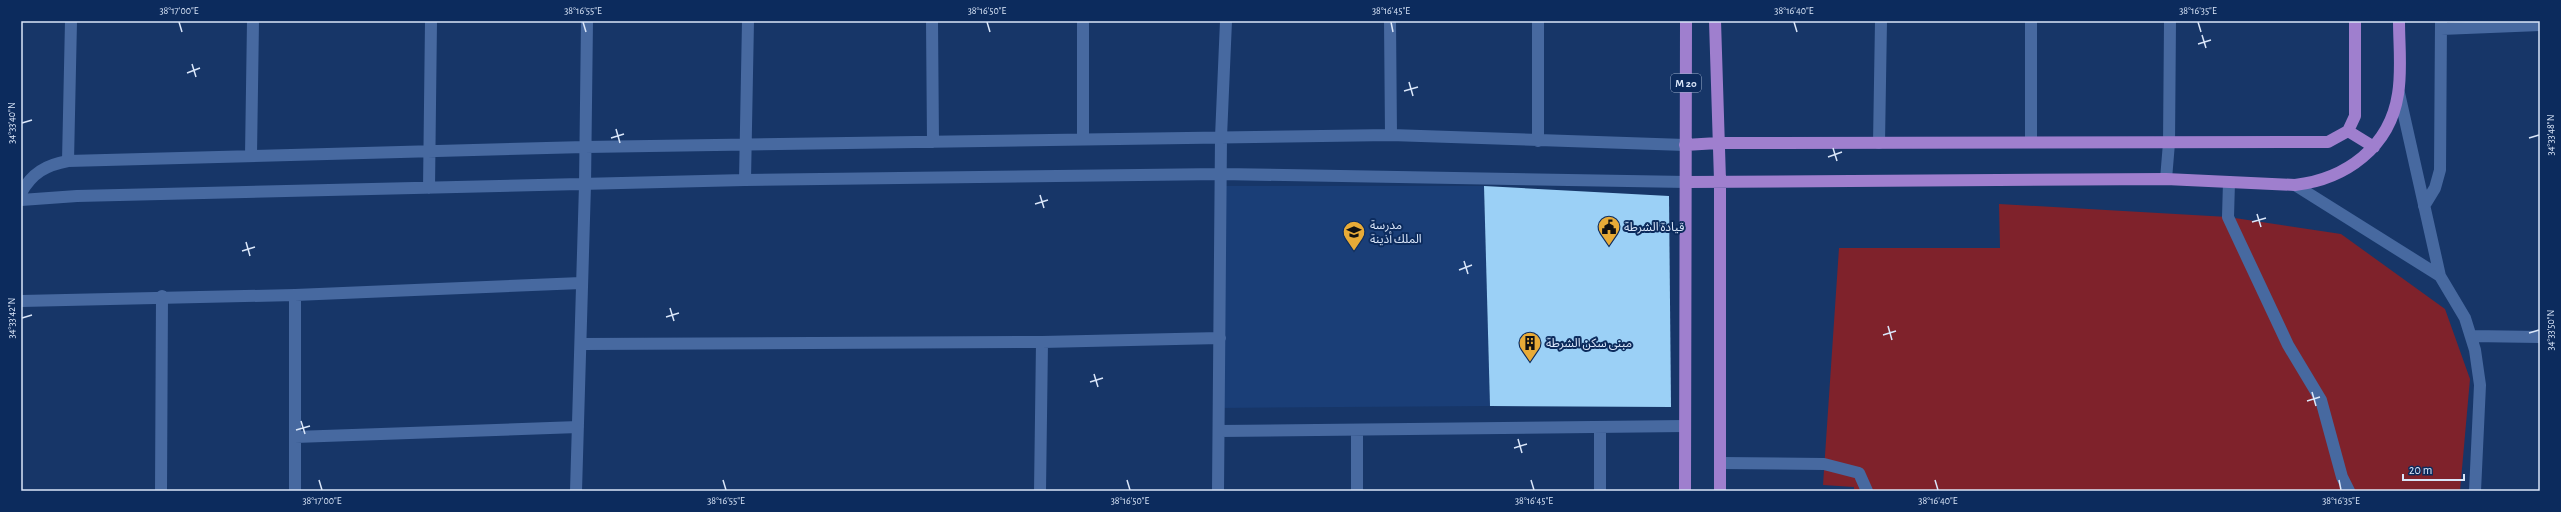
<svg xmlns="http://www.w3.org/2000/svg" width="2561" height="512" font-family="'Alegreya Sans','Noto Sans Arabic',sans-serif">
  <rect width="100%" height="100%" fill="#173668"/>
  <path fill="#1a3e77" d="M 1222,186 L 1484,186 L 1490,406 L 1219,408 Z"/>
  <path fill="#7f222b" d="M 1999,204 L 2228,217 L 2341,234 L 2445,309 L 2470,379 L 2460,491 L 1854,491 L 1854,487 L 1823,485 L 1839,248 L 2000,248 Z"/>
  <path fill="#9bd0f6" d="M 1484,186 L 1669,196 L 1671,407 L 1490,406 Z"/>
  <g fill="none" stroke-linecap="round" stroke-linejoin="round">
    <path stroke="#4769a0" stroke-width="12" d="M 932,21 L 933,142
      M 1083,21 L 1083,139
      M 1390,21 L 1391,135
      M 1538,21 L 1538,141
      M 2441,29 L 2540,25
      M 2399,93 L 2440,276 L 2465,318 L 2475,350 L 2480,385 L 2475,491
      M 2031,142 L 2031,21
      M 1879,143 L 1881,21
      M 251,155 L 253,21
      M 68,161 L 71,21
      M 2166,179 L 2169,143 L 2170,21
      M 745,180 L 748,21
      M 2229,182 L 2228,217 L 2288,345 L 2321,400 L 2342,477 L 2349,491
      M 2295,185 L 2440,276
      M 429,188 L 431,21
      M 21,193 C 32,173 46,165 68,161 L 585,147 L 1391,135 L 1685,145
      M 21,200 L 77,196 L 745,180 L 1221,174 L 1687,182
      M 2424,206 L 2435,188 L 2440,170 L 2441,21
      M 295,295 L 295,491
      M 21,301 L 295,295 L 581,283
      M 2471,336 L 2540,337
      M 581,344 L 1042,342 L 1220,338
      M 1600,428 L 1600,491
      M 1219,431 L 1685,426
      M 295,437 L 578,427
      M 1721,463 L 1824,464 L 1859,473 L 1867,491
      M 161,491 L 162,296
      M 576,491 L 585,185 L 587,21
      M 1040,491 L 1042,342
      M 1218,491 L 1221,137 L 1226,21
      M 1357,491 L 1357,430"/>
    <path stroke="#9f7fce" stroke-width="12" d="M 1715,21 L 1720,180 L 1720,491
      M 2348,131 L 2374,147
      M 1685,145 L 1718,143 L 2328,142 L 2348,131 L 2355,116 L 2355,21
      M 1687,182 L 2166,179 L 2295,185 C 2346,179 2390,147 2398,94 C 2402,71 2399,45 2399,21
      M 1685,491 L 1686,21"/>
  </g>
  <path fill="none" stroke="#dae6f9" stroke-width="1.5" d="M 179,22 L 182,32M 583,22 L 586,32M 987,22 L 990,32M 1391,22 L 1393,32M 1794,22 L 1797,32M 2198,22 L 2201,32M 2202,35 L 2206,48M 2198,44 L 2211,40M 192,64 L 196,77M 187,73 L 200,68M 1409,82 L 1413,96M 1404,91 L 1418,87M 22,123 L 32,120M 616,129 L 620,143M 611,138 L 624,134M 2529,138 L 2539,135M 1833,148 L 1837,161M 1828,157 L 1842,152M 1040,195 L 1044,208M 1035,204 L 1048,200M 2257,214 L 2261,227M 2252,222 L 2266,218M 246,242 L 250,256M 242,251 L 255,247M 1464,261 L 1468,274M 1459,270 L 1472,265M 670,308 L 674,321M 666,317 L 679,313M 22,318 L 32,315M 1888,326 L 1892,340M 2529,333 L 2539,330M 1883,335 L 1896,331M 1094,374 L 1098,387M 1090,382 L 1103,378M 2312,392 L 2316,406M 2307,401 L 2320,397M 301,421 L 305,434M 296,430 L 310,426M 1518,439 L 1522,453M 1514,448 L 1527,444M 319,480 L 322,490M 723,480 L 726,490M 1127,480 L 1130,490M 1531,480 L 1534,490M 1935,480 L 1938,490M 2339,480 L 2341,490"/>
  <defs>
    <g id="civic-pin" transform="scale(1.15)"><path d="M0 17L-7.5 6A9.5 9.5 0 1 1 7.5 6Z" fill="#e8ab37" stroke="#0c2b5d"/><path d="M-.6-6.5H3V-4.5H.6V-3L4-1V1h2V6H-6V1h2V-1L-.6-3ZM-1.2 2.5V6h2.4V2.5Z" fill="#111"/></g>
    <g id="school-pin" transform="scale(1.15)"><path d="M0 17L-7.5 6A9.5 9.5 0 1 1 7.5 6Z" fill="#e8ab37" stroke="#0c2b5d"/><path d="M0-5L7-2L0 1L-7-2ZM-4 1L0 2.5L4 1V4Q0 6-4 4Z" fill="#111"/></g>
    <g id="building-pin" transform="scale(1.15)"><path d="M0 17L-7.5 6A9.5 9.5 0 1 1 7.5 6Z" fill="#e8ab37" stroke="#0c2b5d"/><path d="M-4-6H4V6H1V3H-1V6H-4ZM-2.5-4.3h1.7v1.8h-1.7ZM.8-4.3h1.7v1.8H.8ZM-2.5-1h1.7V.8h-1.7ZM.8-1h1.7V.8H.8Z" fill="#111"/></g>
  </defs>
  <g fill-rule="evenodd">
    <use href="#civic-pin" x="1609" y="227"/>
    <use href="#school-pin" x="1354" y="232"/>
    <use href="#building-pin" x="1530" y="343"/>
  </g>
  <g text-anchor="middle" dominant-baseline="central" stroke-width="4" stroke-linejoin="round" paint-order="stroke">
    <rect fill="#0c2b5d" stroke="#9caeca" stroke-width="1" x="1671" y="74" width="30" height="18" rx="3"/>
    <g font-size="11" font-weight="bold" fill="#dae6f9">
      <text x="1686" y="83">M 20</text>
    </g>
    <g font-size="12" fill="#dae6f9" stroke="#0c2b5d" text-anchor="start">
      <text x="1370" y="225">مدرسة<tspan x="1370" dy="14">الملك أذينة</tspan></text>
      <text x="1624" y="227">قيادة الشرطة</text>
      <text x="1546" y="343">مبنى سكن الشرطة</text>
    </g>
  </g>
  <rect width="2561" height="512" fill="none" stroke="#0c2b5d" stroke-width="44"/>
  <path d="M2403 474v6h61v-6" fill="none" stroke="#dae6f9" stroke-width="2"/>
  <text x="2409" y="474" font-size="12" fill="#dae6f9" stroke="#0c2b5d" stroke-width="3" paint-order="stroke">20 m</text>
  <rect x="22" y="22" width="2517" height="468" fill="none" stroke="#dae6f9" stroke-width="1.5"/>
  <g font-size="10" text-anchor="middle" fill="#dae6f9">
    <text x="179" y="14">38°17'00"E</text>
    <text x="583" y="14">38°16'55"E</text>
    <text x="987" y="14">38°16'50"E</text>
    <text x="1391" y="14">38°16'45"E</text>
    <text x="1794" y="14">38°16'40"E</text>
    <text x="2198" y="14">38°16'35"E</text>
    <text transform="translate(11 123) rotate(-90)" y="4">34°33'40"N</text>
    <text transform="translate(2550 135) rotate(-90)" y="4">34°33'48"N</text>
    <text transform="translate(11 318) rotate(-90)" y="4">34°33'42"N</text>
    <text transform="translate(2550 330) rotate(-90)" y="4">34°33'50"N</text>
    <text x="322" y="504">38°17'00"E</text>
    <text x="726" y="504">38°16'55"E</text>
    <text x="1130" y="504">38°16'50"E</text>
    <text x="1534" y="504">38°16'45"E</text>
    <text x="1938" y="504">38°16'40"E</text>
    <text x="2341" y="504">38°16'35"E</text>
  </g>
</svg>
